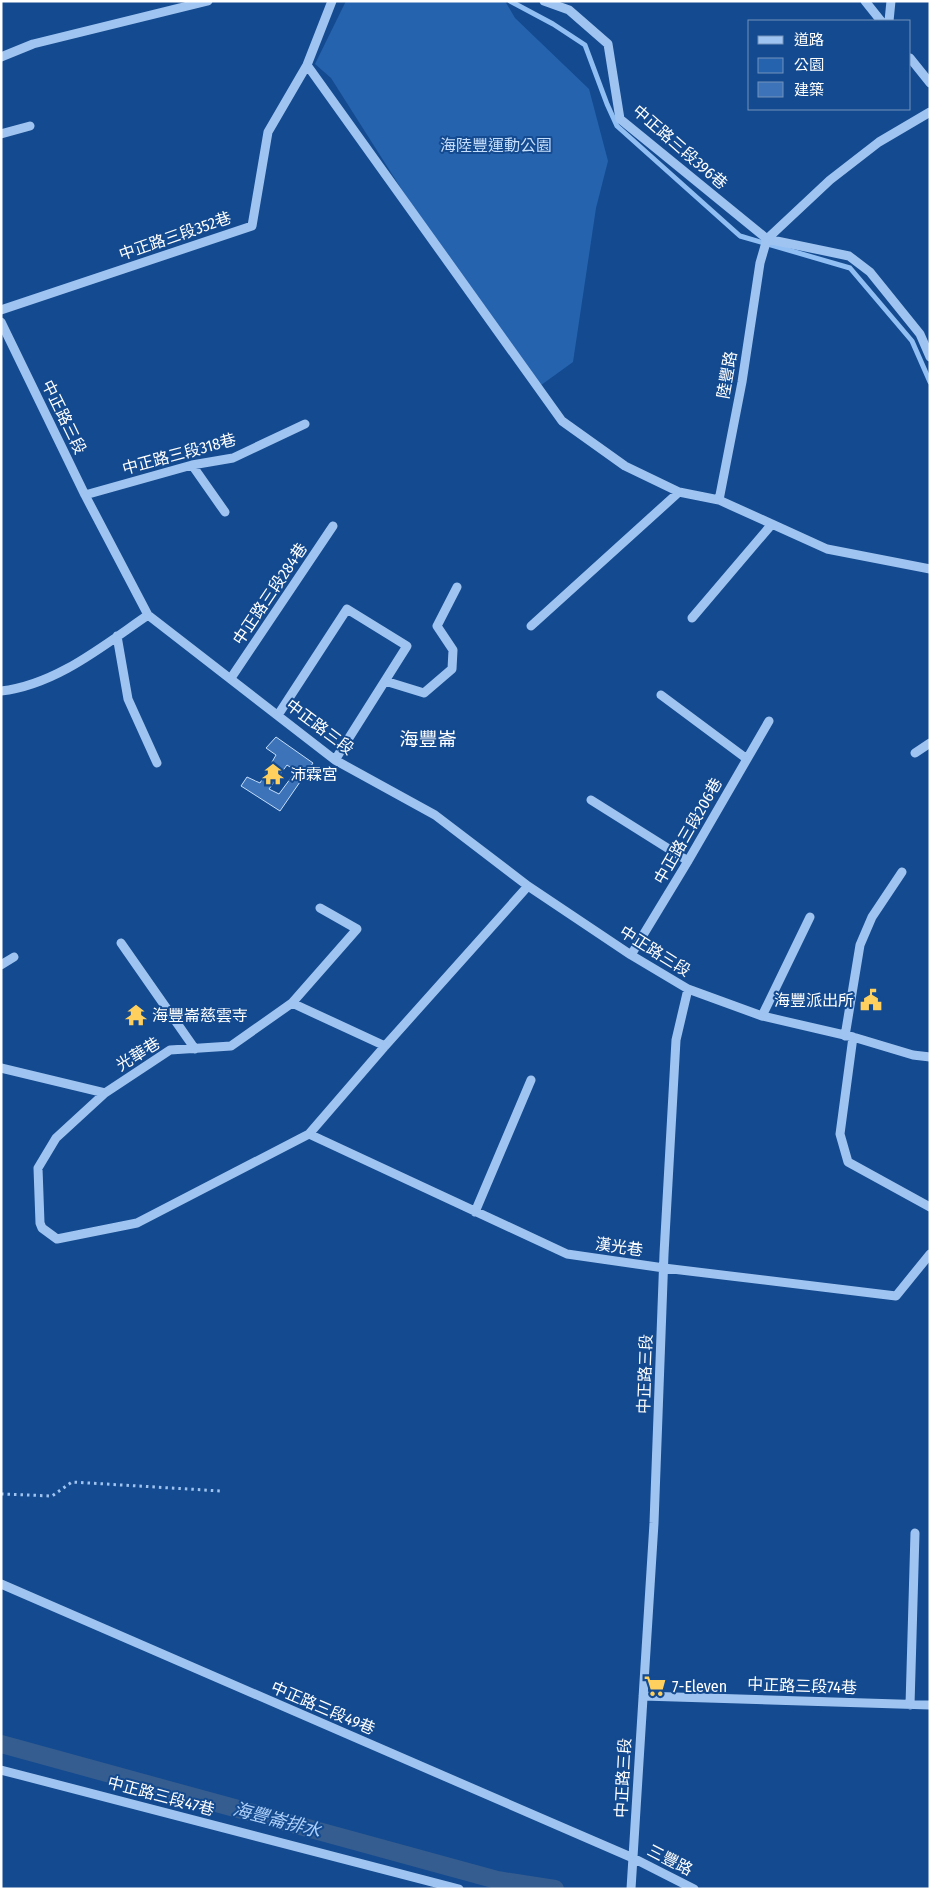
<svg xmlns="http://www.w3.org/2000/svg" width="931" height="1890" font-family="'Fira Sans Condensed','Noto Sans TC',sans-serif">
  <rect width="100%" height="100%" fill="#144a8f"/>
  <path fill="#2663ae" d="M 346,1 L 505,1 L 515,18 L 589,89 L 608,161 L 596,208 L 573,362 L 537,388 L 444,256 L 331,78 L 315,64 Z"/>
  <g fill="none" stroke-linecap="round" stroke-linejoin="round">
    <path stroke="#91bff4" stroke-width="5" d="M 510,1 L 553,24 L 585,45 L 607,104 L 617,126 L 740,236 L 850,268 L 912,341 L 930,382"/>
    <path stroke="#355d90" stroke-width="18" d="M 1,1744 L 497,1880 L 555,1889"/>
  </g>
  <path fill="#3d73b8" stroke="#c5defc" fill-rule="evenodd" d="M 276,737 L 313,763 L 280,811 L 241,786 L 247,777 L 260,783 L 276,755 L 266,748 ZM 287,765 L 296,771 L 279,794 L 269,789 Z"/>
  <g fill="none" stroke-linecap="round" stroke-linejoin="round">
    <path stroke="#9fc4f1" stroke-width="3" stroke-dasharray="2.5 4" stroke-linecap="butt" d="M 1,1494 L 52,1496 L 72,1482 L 221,1491"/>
    <path stroke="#9fc4f1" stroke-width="9" d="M 544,1 L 569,10 L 608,44 L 620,119 L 767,239 L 849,256 L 870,272 L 920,334 L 930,357
      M 865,1 L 881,21
      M 889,21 L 891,1
      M 1,57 L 33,44 L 208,1
      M 910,58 L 930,83
      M 307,65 L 562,421 L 625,466 L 679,492 L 719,500
      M 930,112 L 879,142 L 830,180 L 767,239 L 760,263 L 742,382 L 719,500 L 827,549 L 930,569
      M 1,134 L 30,126
      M 1,310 L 252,226 L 268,132 L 307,65 L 332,1
      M 1,322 L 85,495 L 148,615 L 335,760 L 435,815 L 528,886 L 631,955 L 688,989 L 762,1016 L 853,1037 L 913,1055 L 930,1057
      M 192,465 L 225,512
      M 85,495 L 192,465 L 233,458 L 305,424
      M 692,618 L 772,524
      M 531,626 L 679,492
      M 117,636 L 128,699 L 157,763
      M 231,678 L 333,526
      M 385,681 L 424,693 L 452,669 L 453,650 L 437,626 L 457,587
      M 1,691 C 56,685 104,645 148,615
      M 661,695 L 747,759
      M 278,715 L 347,609 L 407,646 L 335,760
      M 915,753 L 930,743
      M 591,800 L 688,861
      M 121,943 L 195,1049
      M 631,955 L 688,861 L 769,721
      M 1,965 L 14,957
      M 292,1003 L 385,1046
      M 762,1016 L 810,917
      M 845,1036 L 860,945 L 872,917 L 902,872
      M 853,1037 L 840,1134 L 848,1162 L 930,1207
      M 1,1068 L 105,1093 L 170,1050 L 231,1046 L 292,1003 L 357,929 L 320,908
      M 105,1093 L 56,1138 L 38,1168 L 40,1223 L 42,1228 L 57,1239 L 137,1223 L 309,1134 L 385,1046 L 528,886
      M 309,1134 L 567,1254 L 664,1268 L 896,1296 L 930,1254
      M 475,1212 L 531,1080
      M 1,1584 L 633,1858 L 694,1889
      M 643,1696 L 930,1705
      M 910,1705 L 915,1533
      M 1,1770 L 459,1889
      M 631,1889 L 654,1523 L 664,1254 L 676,1040 L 688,989"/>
  </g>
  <defs>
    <g id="temple-bare" transform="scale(1.725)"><path d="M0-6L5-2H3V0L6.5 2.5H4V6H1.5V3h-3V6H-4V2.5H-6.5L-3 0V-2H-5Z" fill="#ffd05e" stroke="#144a8f" stroke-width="2.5" paint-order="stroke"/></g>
    <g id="civic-bare" transform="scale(1.725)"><path d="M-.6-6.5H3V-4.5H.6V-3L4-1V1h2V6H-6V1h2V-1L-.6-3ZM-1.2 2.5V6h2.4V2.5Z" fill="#ffd05e" stroke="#144a8f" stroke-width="2.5" paint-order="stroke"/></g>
    <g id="supermarket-bare" transform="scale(1.725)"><path d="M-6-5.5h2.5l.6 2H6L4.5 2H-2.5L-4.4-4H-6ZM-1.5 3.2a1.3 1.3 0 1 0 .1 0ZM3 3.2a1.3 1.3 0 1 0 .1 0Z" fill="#ffd05e" stroke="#144a8f" stroke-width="2.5" paint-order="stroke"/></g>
  </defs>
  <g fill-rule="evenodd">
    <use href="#temple-bare" x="273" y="774"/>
    <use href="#civic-bare" x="871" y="1000"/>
    <use href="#temple-bare" x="136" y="1015"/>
    <use href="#supermarket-bare" x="655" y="1686"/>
  </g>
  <g text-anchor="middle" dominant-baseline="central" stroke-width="4" stroke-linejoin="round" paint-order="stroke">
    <g font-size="16" fill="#c5defc" stroke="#144a8f">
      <text x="496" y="145">海陸豐運動公園</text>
    </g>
    <g font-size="16" fill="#fff" stroke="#144a8f">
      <text transform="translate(680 147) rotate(41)">中正路三段396巷</text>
      <text transform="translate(175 236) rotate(-19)">中正路三段352巷</text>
      <text transform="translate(727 375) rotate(-80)">陸豐路</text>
      <text transform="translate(64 417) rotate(64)">中正路三段</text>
      <text transform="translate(179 454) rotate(-15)">中正路三段318巷</text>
      <text transform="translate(270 594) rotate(-56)">中正路三段284巷</text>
      <text transform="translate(320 727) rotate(37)">中正路三段</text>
      <text transform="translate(688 831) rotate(-60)">中正路三段206巷</text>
      <text transform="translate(655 951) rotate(32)">中正路三段</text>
      <text transform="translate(138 1054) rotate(-32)">光華巷</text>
      <text transform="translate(619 1247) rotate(8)">漢光巷</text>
      <text transform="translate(645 1374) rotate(-88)">中正路三段</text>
      <text transform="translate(802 1686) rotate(2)">中正路三段74巷</text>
      <text transform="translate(323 1708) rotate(23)">中正路三段49巷</text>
      <text transform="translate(623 1778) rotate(-87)">中正路三段</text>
      <text transform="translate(161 1796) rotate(15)">中正路三段47巷</text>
      <text transform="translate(670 1860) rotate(27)">三豐路</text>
    </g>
    <g font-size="16" fill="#fff" stroke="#144a8f" text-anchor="start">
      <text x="290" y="774">沛霖宮</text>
      <text x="854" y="1000" text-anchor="end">海豐派出所</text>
      <text x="152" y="1015">海豐崙慈雲寺</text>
      <text x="672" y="1686">7-Eleven</text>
    </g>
    <g font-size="18" font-style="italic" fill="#abcef8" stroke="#144a8f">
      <text transform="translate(277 1820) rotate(15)">海豐崙排水</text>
    </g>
    <g font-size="19" fill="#fff" stroke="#144a8f">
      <text x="428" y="739">海豐崙</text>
    </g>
  </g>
  <rect width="931" height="1890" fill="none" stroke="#ffffff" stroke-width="5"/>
  <rect x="748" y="20" width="162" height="90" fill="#144a8f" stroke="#7292bc"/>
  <rect x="758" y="36" width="25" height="8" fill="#9fc4f1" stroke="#7292bc"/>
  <text x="794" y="45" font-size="15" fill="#ffffff">道路</text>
  <rect x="758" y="58" width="25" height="15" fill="#2663ae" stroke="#7292bc"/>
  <text x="794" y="70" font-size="15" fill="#ffffff">公園</text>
  <rect x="758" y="82" width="25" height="15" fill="#3d73b8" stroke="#7292bc"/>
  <text x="794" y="95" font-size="15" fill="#ffffff">建築</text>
</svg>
